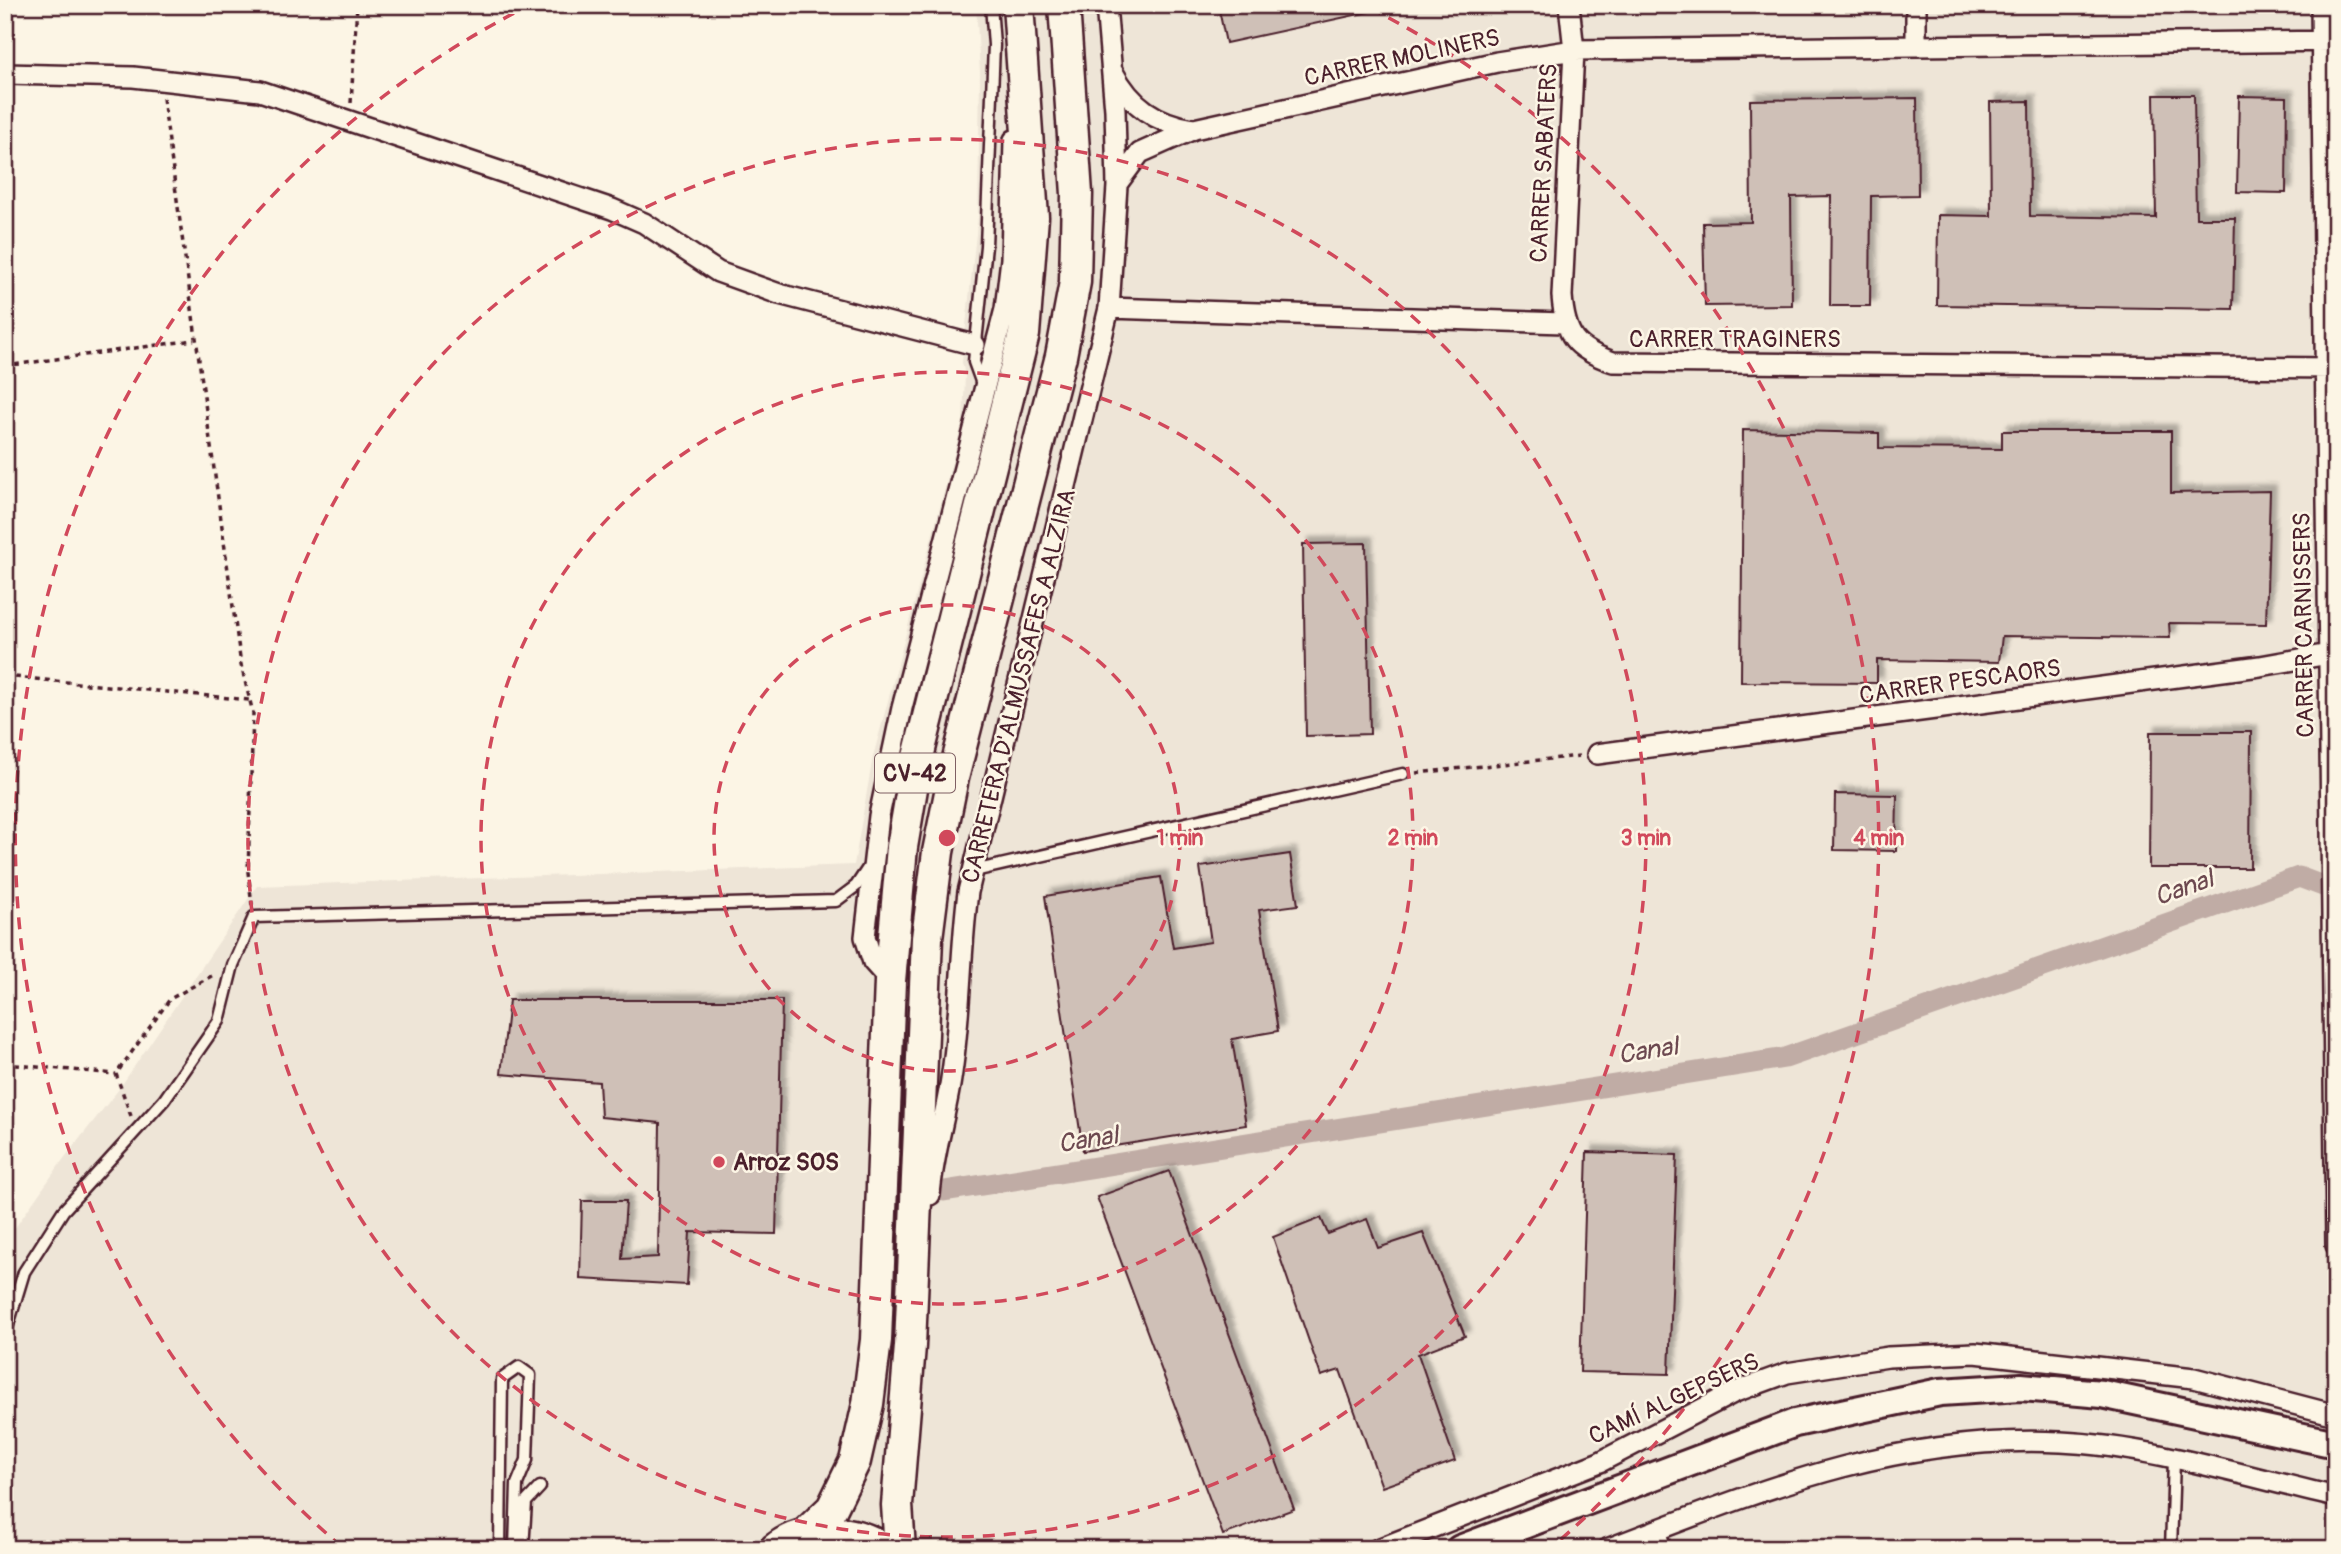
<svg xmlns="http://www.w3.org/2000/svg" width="2341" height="1554" font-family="Pangolin,sans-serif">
  <defs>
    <filter id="shadow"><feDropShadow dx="6" dy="-6" stdDeviation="2" flood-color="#0004"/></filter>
  </defs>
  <rect width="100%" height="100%" fill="#fcf5e5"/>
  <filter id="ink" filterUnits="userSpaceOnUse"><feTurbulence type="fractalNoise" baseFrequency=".0143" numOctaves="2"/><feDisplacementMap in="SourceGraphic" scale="14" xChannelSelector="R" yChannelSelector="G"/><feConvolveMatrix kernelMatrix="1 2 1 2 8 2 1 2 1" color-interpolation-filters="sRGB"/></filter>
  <g filter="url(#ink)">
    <path fill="#eee5d7" d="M 976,5 L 2336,5 L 2336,1549 L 5,1549 L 5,1242 L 65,1157 L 119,1089 L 257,886 L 854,865 L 873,757 L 963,421 L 965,376 L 962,362 L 978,216 L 980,72 Z"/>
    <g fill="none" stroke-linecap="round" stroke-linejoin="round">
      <path stroke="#c0aca5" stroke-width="21" d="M 944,1191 L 1785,1058 L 2299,877 L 2336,891"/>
    </g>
    <path fill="#cfc0b7" stroke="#4a1f2b" stroke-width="2" filter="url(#shadow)" d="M 1218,5 L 1368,5 L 1369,12 L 1226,43 Z
      M 2154,95 L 2194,95 L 2196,218 L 2235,218 L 2233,309 L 1937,305 L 1938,215 L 1991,216 L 1990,102 L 2029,101 L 2030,216 L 2156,218 Z
      M 2239,96 L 2287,97 L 2286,193 L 2237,192 Z
      M 1917,98 L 1918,195 L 1871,196 L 1870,306 L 1830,306 L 1831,196 L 1791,197 L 1792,305 L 1705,306 L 1703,223 L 1751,222 L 1750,100 Z
      M 1743,430 L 1879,433 L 1879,448 L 2002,449 L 2002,431 L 2171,431 L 2171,493 L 2270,491 L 2266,624 L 2169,623 L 2170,638 L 2002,636 L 1999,662 L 1877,660 L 1877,683 L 1741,682 Z
      M 1366,543 L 1370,734 L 1306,736 L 1303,544 Z
      M 2150,732 L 2251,732 L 2250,868 L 2149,868 Z
      M 1835,794 L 1897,795 L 1896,851 L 1834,850 Z
      M 1290,854 L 1298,905 L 1259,910 L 1278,1031 L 1232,1039 L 1246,1125 L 1083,1151 L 1045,896 L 1161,877 L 1173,948 L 1211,942 L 1200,867 Z
      M 509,1000 L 782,1000 L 776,1234 L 690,1232 L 687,1285 L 580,1279 L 582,1201 L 626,1201 L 622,1259 L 658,1257 L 660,1123 L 601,1117 L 599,1082 L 501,1074 Z
      M 1587,1152 L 1677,1155 L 1669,1374 L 1580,1372 Z
      M 1169,1171 L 1294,1509 L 1223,1535 L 1097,1197 Z
      M 1321,1218 L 1328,1234 L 1367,1219 L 1378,1248 L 1423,1233 L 1465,1336 L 1418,1354 L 1455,1461 L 1382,1487 L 1340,1370 L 1321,1376 L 1273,1237 Z"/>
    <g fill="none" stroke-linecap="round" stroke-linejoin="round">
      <g stroke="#4a1f2b" stroke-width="15">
        <path id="lane" d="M 982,384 L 974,362 L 986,246 L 994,45 L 991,5
          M 974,871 L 1403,774
          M 5,1335 L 24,1272 L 63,1211 L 164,1100 L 219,1021 L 233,965 L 254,917 L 836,901 L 856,886 L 868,868
          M 1659,1529 L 1666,1549
          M 500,1549 L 502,1379 L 519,1367 L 530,1375 L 527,1460 L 517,1484 L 515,1549
          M 523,1549 L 526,1502 L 540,1487
          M 2171,1549 L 2174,1460"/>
      </g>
      <g stroke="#4a1f2b" stroke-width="24">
        <path id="street" d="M 1569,5 L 1574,50 L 1562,296 C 1565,336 1575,349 1613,362 L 2336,368
          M 1916,5 L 1916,46
          M 2321,5 L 2336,1245
          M 1113,72 C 1131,106 1156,123 1193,129
          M 5,74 L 133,77 L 260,91 L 612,209 L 644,223 L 718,272 L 779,294 L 975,345
          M 1117,184 L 1140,153 L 1194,129 L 1497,62 L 1574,50 L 2336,41
          M 1109,308 L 1564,323
          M 1597,754 L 2260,666 L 2329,654
          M 890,981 L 873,962 L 865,937 L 879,816 L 902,708 L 1005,309 L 1011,259 L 1014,140
          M 930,1195 C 933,1155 945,1119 951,1079 C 961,1017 960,955 968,892 L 1109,308 L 1117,186 L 1115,110 L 1106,5
          M 1378,1549 L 1600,1462 L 1735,1392 L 1787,1373 L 1888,1357 L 1975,1353 L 2194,1378 L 2336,1415
          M 1607,1549 C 1759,1491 1894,1434 2061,1442 C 2151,1446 2248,1477 2336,1497"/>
      </g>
      <g stroke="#4a1f2b" stroke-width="32">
        <path id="secondary" d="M 1460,1549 L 1795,1423 L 1940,1392 L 2021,1387 L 2102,1394 L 2336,1444"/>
      </g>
      <g stroke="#4a1f2b" stroke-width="35">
        <path id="primary" d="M 805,1534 L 832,1508 L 855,1461 L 868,1404 L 876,1340 L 890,981 L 902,847 L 916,765 L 1024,334 L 1033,217 L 1018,5
          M 775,1549 C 804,1525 855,1528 884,1549
          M 900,1549 L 897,1505 L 910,1346 L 927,938 L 938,852 L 953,778 L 1061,356 L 1075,282 L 1077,194 L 1064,5"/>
      </g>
      <path stroke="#4a1f2b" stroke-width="3.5" stroke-dasharray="5 5" stroke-linecap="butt" d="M 5,8 L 7,54
        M 163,98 L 241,665 L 253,713 L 248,872 L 252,905
        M 351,103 L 357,5
        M 5,366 L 194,340
        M 5,676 L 249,700
        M 1416,773 L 1579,756
        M 5,1064 L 116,1074
        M 131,1116 L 116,1074 L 170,999 L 215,974"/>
      <use href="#lane" stroke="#fcf5e5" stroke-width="10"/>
      <use href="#street" stroke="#fcf5e5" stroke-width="19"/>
      <use href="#secondary" stroke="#fcf5e5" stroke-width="26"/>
      <use href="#primary" stroke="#fcf5e5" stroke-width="30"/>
    </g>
  </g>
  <g fill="none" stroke="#d1495b" stroke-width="3.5" stroke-dasharray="12 9">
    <circle cx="947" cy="838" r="233"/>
    <circle cx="947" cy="838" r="466"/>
    <circle cx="947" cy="838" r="699"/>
    <path d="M342 1547A932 932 0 0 1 524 8M1370 8A932 932 0 0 1 1552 1547"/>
  </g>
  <circle fill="#d1495b" stroke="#fcf5e5" stroke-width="2.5" cx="719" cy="1162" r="7"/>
  <g text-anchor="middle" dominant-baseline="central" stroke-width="5" stroke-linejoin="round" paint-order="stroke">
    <rect fill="#fcf5e5" stroke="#7f5f63" stroke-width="2" x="875" y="753.5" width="80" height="39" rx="5"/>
    <g font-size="23" font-weight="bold" fill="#4a1f2b">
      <text x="915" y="773">CV-42</text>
    </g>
    <g font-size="24" fill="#4a1f2b" stroke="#fcf5e5">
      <text transform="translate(1402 58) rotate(-12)">CARRER MOLINERS</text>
      <text transform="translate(1544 163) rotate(-87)">CARRER SABATERS</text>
      <text x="1735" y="339">CARRER TRAGINERS</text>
      <text transform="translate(2304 625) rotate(-91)">CARRER CARNISSERS</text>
      <text transform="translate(1960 682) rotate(-8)">CARRER PESCAORS</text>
      <text transform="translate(1019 686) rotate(-76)">CARRETERA D'ALMUSSAFES A ALZIRA</text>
      <text transform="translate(1674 1399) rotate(-25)">CAMÍ ALGEPSERS</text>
    </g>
    <g font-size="24" font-weight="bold" fill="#4a1f2b" stroke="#fcf5e5" text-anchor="start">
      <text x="733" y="1162">Arroz SOS</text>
    </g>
    <g font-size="26" font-style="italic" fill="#6d4950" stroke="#fcf5e5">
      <text transform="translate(2184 888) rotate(-19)">Canal</text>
      <text transform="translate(1648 1051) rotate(-9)">Canal</text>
      <text transform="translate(1088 1140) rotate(-9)">Canal</text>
    </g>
  </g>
  <circle cx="947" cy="838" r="10" fill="#d1495b" stroke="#fcf5e5" stroke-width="3.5"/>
  <g font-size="21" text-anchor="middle" font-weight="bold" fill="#d1495b" stroke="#fcf5e5" stroke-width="5" stroke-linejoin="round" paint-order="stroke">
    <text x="1180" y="845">1 min</text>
    <text x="1413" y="845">2 min</text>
    <text x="1646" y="845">3 min</text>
    <text x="1879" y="845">4 min</text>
  </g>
  <rect width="2341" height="1554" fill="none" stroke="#fcf5e5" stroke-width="28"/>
  <rect x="14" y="14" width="2313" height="1526" fill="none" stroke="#4a1f2b" stroke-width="2.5" filter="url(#ink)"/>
</svg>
